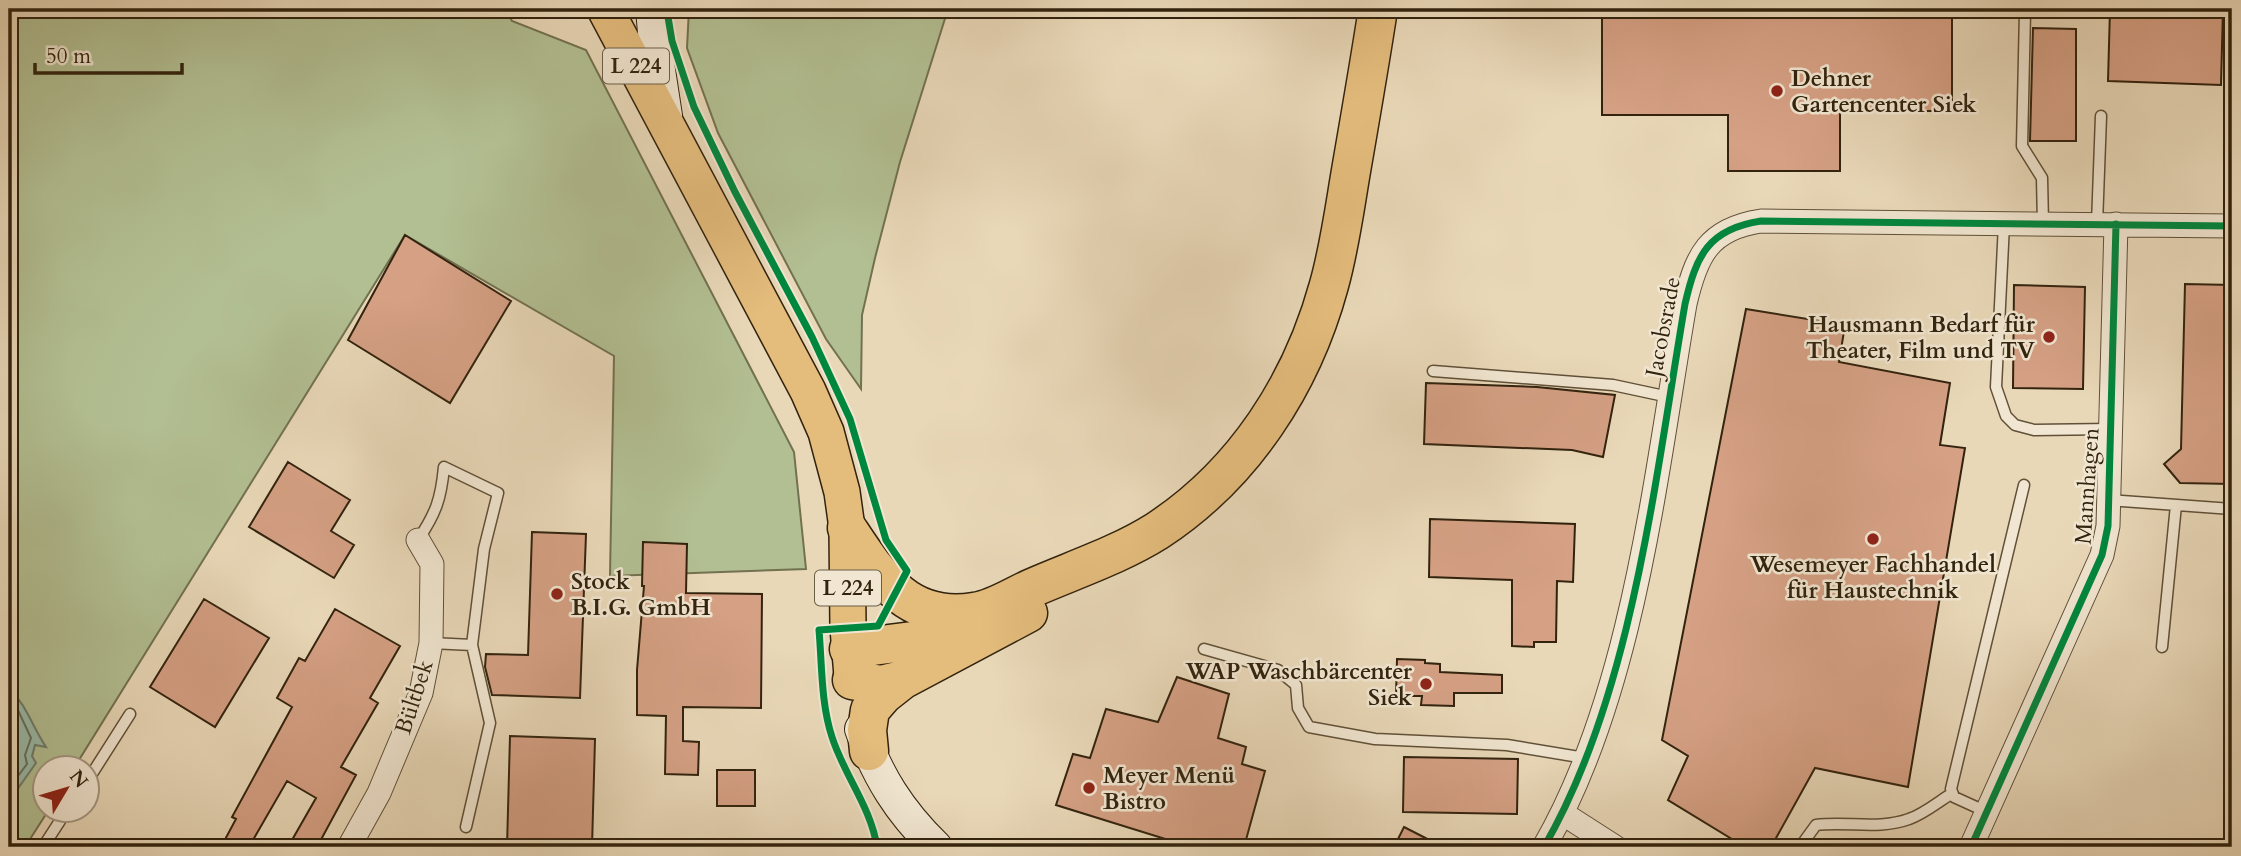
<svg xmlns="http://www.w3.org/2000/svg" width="2241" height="856" font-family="Cardo,serif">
  <rect width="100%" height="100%" fill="#e9d8b8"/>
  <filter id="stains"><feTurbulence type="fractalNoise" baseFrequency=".00286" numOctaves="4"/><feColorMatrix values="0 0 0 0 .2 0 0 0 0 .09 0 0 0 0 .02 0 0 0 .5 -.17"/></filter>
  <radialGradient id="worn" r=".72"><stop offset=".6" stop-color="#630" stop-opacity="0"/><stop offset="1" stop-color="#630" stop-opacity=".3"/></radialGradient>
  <path fill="#b2bf92" stroke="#727150" stroke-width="2" d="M 9,9 L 505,9 L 512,21 L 586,50 L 794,452 L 806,569 L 610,576 L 614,356 L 405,235 L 74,768 L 46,768 L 46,810 L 48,811 L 25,847 L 9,847 L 9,801 L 32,756 L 35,744 L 45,746 C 31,726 27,706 9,688 Z
    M 689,9 L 948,9 L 900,162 L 875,258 L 862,315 L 861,389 L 826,339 L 718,133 L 687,48 Z"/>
  <path fill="#9ba" stroke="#707e6c" stroke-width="2" d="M 9,688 C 27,706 32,726 46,747 L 35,745 L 32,756 L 36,763 L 9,801 Z"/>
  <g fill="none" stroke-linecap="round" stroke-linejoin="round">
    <path stroke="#666f5c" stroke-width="2" d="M 9,698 L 16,706 L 31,738 L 25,755 L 27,764 L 9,788"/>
  </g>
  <path fill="#d5a084" stroke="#32230e" stroke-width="2" d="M 1602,9 L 1952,9 L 1952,111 L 1840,111 L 1840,171 L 1728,171 L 1728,115 L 1602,115 Z
    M 2110,9 L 2223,9 L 2221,85 L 2108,81 Z
    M 2033,28 L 2076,29 L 2076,141 L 2030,141 Z
    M 405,235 L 511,301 L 450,403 L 348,340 Z
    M 2185,284 L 2232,285 L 2232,484 L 2180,483 L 2164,464 L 2181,449 Z
    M 2014,285 L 2085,287 L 2083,389 L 2013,388 Z
    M 1746,309 L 1845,325 L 1839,362 L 1950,383 L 1940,445 L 1965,448 L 1908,787 L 1815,768 L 1771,847 L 1745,847 L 1668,800 L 1688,756 L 1662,740 Z
    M 1426,383 L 1537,387 L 1615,395 L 1603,457 L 1572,450 L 1424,444 Z
    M 288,462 L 350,500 L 331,531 L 354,545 L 334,578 L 249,527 Z
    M 1430,519 L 1575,524 L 1573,582 L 1557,581 L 1556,642 L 1534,642 L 1534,647 L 1512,646 L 1512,580 L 1429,577 Z
    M 532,532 L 586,534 L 580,698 L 492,695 L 485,667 L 486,654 L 528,655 Z
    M 643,542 L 687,544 L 686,593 L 762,594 L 761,708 L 683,707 L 683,741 L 699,742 L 698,775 L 665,774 L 666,716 L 637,715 L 637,670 L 644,586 L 642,586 Z
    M 204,599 L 269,638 L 215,727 L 150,687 Z
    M 335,609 L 400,646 L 370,698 L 378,703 L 341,767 L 356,775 L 317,847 L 288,847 L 316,798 L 287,781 L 249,847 L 221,847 L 236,819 L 232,817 L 292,707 L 277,698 L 299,658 L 305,661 Z
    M 1397,659 L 1425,660 L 1425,663 L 1440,664 L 1440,672 L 1502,675 L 1502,693 L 1454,693 L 1454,706 L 1421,705 L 1422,696 L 1396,696 Z
    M 1177,677 L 1229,694 L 1218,738 L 1246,747 L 1242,764 L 1265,771 L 1244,847 L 1191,847 L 1056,805 L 1073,754 L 1090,758 L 1106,709 L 1158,722 Z
    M 510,736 L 595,739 L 592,847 L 507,847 Z
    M 1404,757 L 1518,759 L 1517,814 L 1403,812 Z
    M 717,770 L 755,770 L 755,806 L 717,806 Z
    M 1404,827 L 1443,847 L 1394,847 Z"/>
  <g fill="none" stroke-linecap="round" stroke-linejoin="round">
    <g stroke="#605038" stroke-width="13">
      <path id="lane" d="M 2028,9 L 2025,12 L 2022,146 L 2042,178 L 2043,224
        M 2004,224 L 1996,387 L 2006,416 L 2015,425 L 2034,430 L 2111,429
        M 2097,224 L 2101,116
        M 1433,371 L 1613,385 L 1669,397
        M 2108,500 L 2232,509
        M 418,540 C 436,513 441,499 444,467 L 498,493 L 484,549 L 472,645 L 431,643
        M 2162,647 L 2176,505
        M 1204,649 L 1278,670 L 1296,685 L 1298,708 L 1309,727 L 1375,739 L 1507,745 L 1585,758
        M 88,780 L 130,714
        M 1987,812 L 1954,797 L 1951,789 L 2024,485
        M 466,827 L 490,723 L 472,645
        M 43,847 L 67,810
        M 1800,847 L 1816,825 C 1847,821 1879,830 1909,819 C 1924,814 1938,802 1951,794"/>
    </g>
    <g stroke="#605038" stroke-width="25">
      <path id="street" d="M 1562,813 L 1615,847
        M 349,847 L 379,793 L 421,693 L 431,643 L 432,564 L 418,540
        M 1544,847 C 1633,693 1655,478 1685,304 C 1696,256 1708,229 1761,221 L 2232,226
        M 1971,847 L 2102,555 L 2108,526 L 2116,224"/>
    </g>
    <g stroke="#32230e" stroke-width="34">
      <path id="secondary" d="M 652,9 L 655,44 L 666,116
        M 861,729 C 877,776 900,812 936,847"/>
    </g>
    <g stroke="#32230e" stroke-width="38">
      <path id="primary" d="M 605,9 L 808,391 L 826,432 L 842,492 L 847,528 L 848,628 L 852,676"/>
    </g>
    <g stroke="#32230e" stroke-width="41">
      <path id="highway" d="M 847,528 C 879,576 907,623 974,612 C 993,610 1014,596 1032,588 C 1073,570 1119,555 1157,531 C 1244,474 1302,384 1329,285 C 1340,246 1345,205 1352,165 C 1361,113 1370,61 1378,9
        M 849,649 L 936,638 L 976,628
        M 852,680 L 881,685 L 902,680
        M 869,751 L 867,730 L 870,710 L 883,695 L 902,680 L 1028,613"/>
    </g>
    <use href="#lane" stroke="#f1e6d1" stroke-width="10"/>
    <use href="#street" stroke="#f1e6d1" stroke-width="23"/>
    <use href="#secondary" stroke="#f1e6d1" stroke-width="32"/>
    <use href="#primary" stroke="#e4bc7c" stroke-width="35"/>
    <use href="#highway" stroke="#e4bc7c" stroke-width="38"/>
    <g stroke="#f1e6d1" stroke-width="11">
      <path id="cycleway" d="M 669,9 L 668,17 L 672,41 L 694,107 L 735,192 L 812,337 L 850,419 L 886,540 L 907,571 L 878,626 L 819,630 C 822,665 821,704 832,737 C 844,775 871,807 877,847
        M 1544,847 C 1633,693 1655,478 1685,304 C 1696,256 1708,229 1761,221 L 2232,226
        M 1971,847 L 2102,555 L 2108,526 L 2116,224"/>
    </g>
    <use href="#cycleway" stroke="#00873e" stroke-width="7"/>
  </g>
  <g fill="#8f2418" stroke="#f1e6d1" stroke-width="2.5">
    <circle cx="1777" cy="91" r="7"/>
    <circle cx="2049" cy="337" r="7"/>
    <circle cx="1873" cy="539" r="7"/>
    <circle cx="557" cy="594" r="7"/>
    <circle cx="1426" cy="684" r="7"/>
    <circle cx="1089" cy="788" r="7"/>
  </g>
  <g text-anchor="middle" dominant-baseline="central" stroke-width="5" stroke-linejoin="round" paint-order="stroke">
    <g fill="#f1e6d1" stroke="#6b5e48" stroke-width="2">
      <rect x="603" y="48.5" width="66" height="35" rx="5"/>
      <rect x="815" y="570.5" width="66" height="35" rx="5"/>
    </g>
    <g font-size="21" font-weight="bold" fill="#32230e">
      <text x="636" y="66">L 224</text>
      <text x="848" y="588">L 224</text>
    </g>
    <g font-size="23" font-weight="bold" fill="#32230e" stroke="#f1e6d1" text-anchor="start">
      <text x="1791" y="78">Dehner<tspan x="1791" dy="26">Gartencenter Siek</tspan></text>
      <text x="2035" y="324" text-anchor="end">Hausmann Bedarf für<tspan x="2035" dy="26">Theater, Film und TV</tspan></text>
      <text x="1873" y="564" text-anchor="middle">Wesemeyer Fachhandel<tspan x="1873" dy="26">für Haustechnik</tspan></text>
      <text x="571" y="581">Stock<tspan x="571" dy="26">B.I.G. GmbH</tspan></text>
      <text x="1412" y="671" text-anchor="end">WAP Waschbärcenter<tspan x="1412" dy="26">Siek</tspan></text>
      <text x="1103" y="775">Meyer Menü<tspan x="1103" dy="26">Bistro</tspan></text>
    </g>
    <g font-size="23" fill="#32230e" stroke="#f1e6d1">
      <text transform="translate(1663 327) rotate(-79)">Jacobsrade</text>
      <text transform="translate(2087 486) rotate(-86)">Mannhagen</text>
      <text transform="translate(414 697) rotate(-72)">Bültbek</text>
    </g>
  </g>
  <rect width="2241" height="856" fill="none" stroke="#e9d8b8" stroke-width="35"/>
  <rect x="10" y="10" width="2220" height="835" fill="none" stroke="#32230e" stroke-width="3.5"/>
  <rect x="18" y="18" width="2206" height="821" fill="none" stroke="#32230e" stroke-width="2"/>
  <g transform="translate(66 789) rotate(52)"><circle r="33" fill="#f1e6d1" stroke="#a59883" stroke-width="2"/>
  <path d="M0-5L12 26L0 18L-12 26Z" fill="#8f2418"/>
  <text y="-10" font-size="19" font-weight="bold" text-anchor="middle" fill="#32230e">N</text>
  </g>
  <path d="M35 63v10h147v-10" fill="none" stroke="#32230e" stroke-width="3.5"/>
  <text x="46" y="63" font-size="21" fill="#32230e" stroke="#f1e6d1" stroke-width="5" paint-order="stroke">50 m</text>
  <rect width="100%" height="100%" filter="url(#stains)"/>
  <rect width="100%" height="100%" fill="url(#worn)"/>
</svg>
